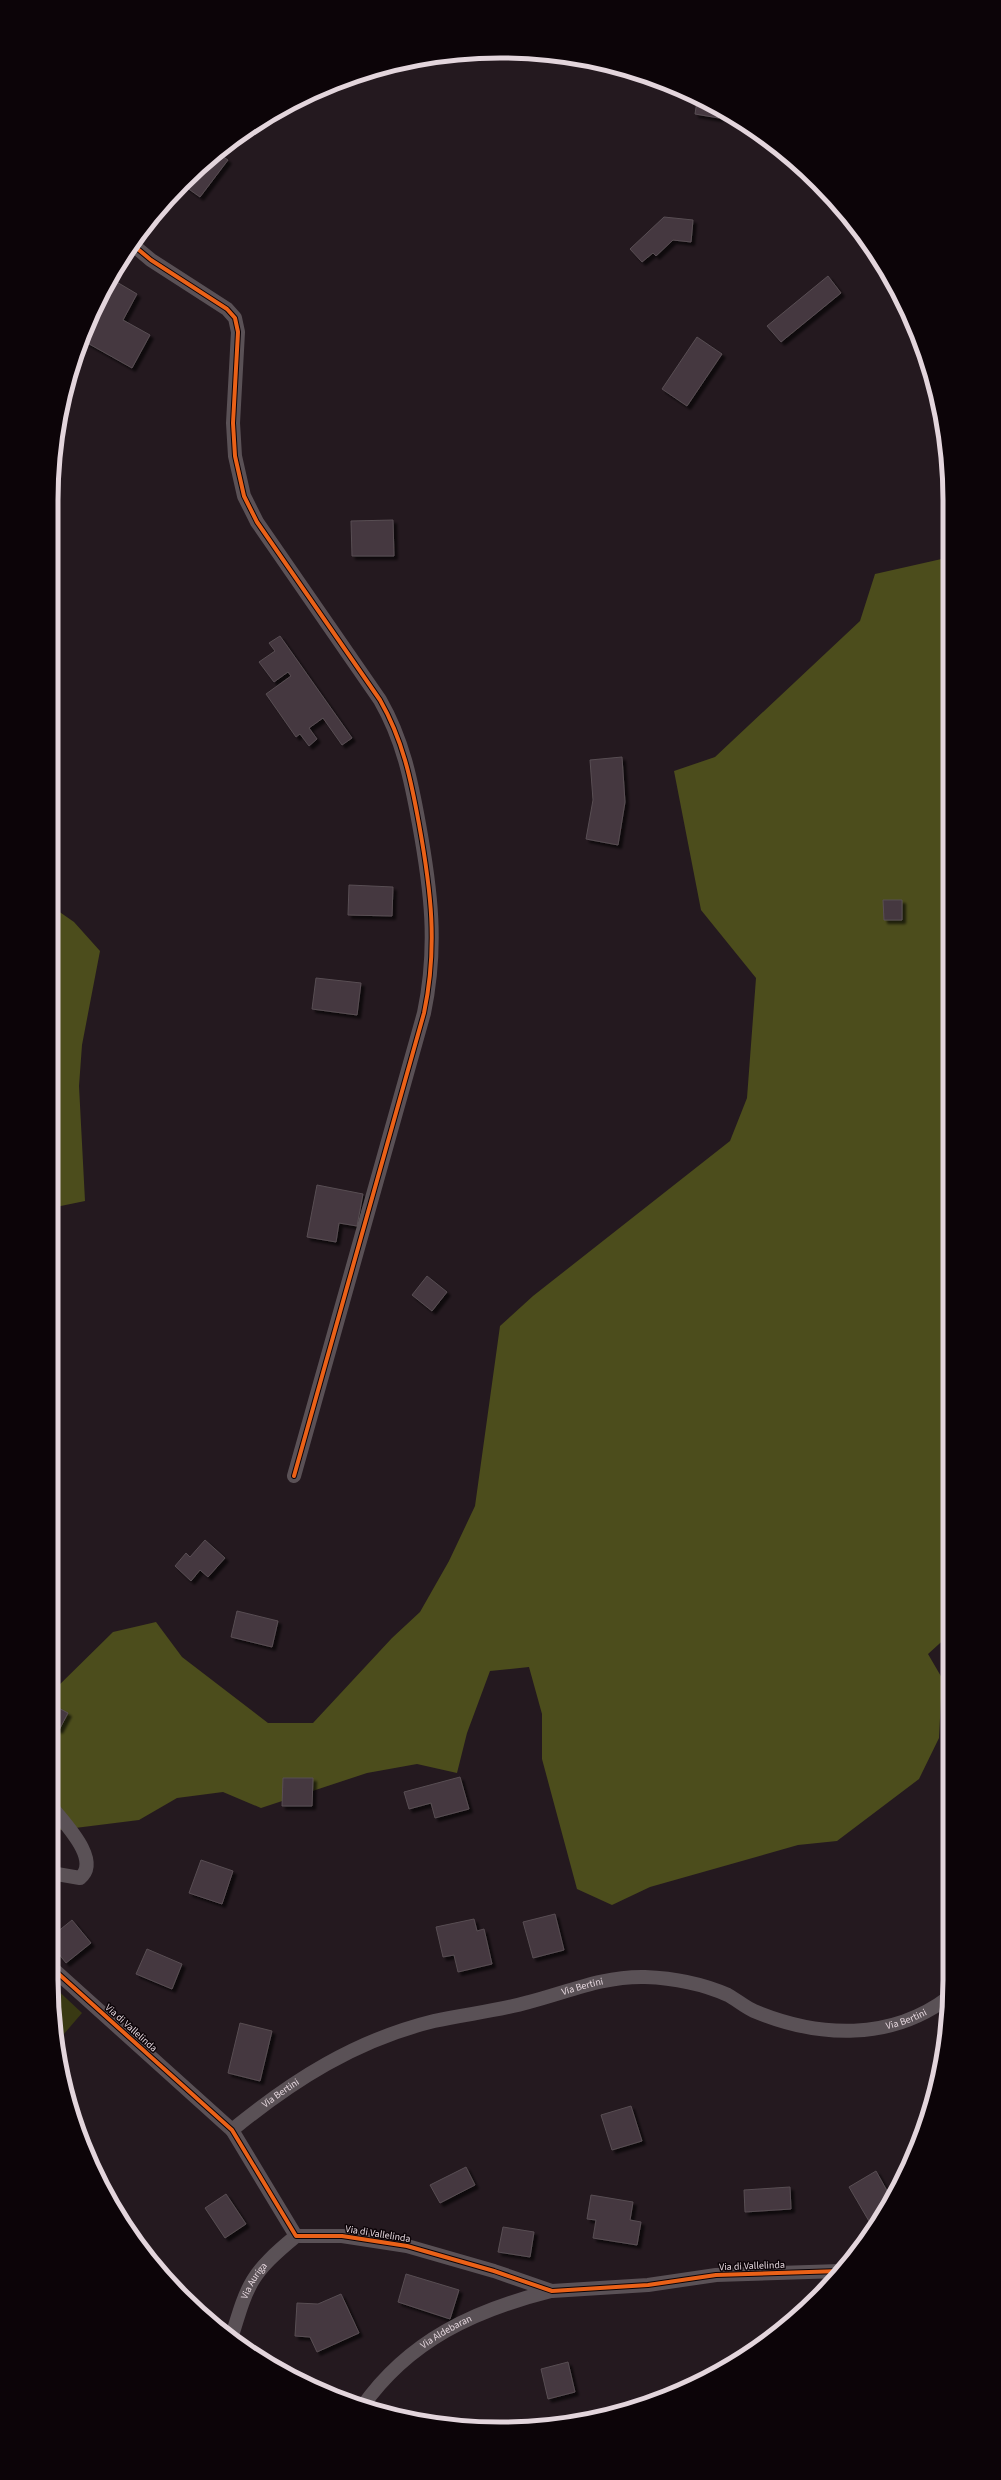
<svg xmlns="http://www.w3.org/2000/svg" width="1001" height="2480" font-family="'Source Sans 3',sans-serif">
  <defs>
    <filter id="shadow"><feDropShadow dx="3.5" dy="3.5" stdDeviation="1" flood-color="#0009"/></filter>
  </defs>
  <rect width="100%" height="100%" fill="#24191f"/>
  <path fill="#393913" d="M 52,1985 L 82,2013 L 57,2042 Z"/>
  <path fill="#4c4d1c" d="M 946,558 L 949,1635 L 928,1654 L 942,1678 L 939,1738 L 919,1779 L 837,1841 L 798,1845 L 650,1887 L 612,1905 L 577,1889 L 542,1759 L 542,1714 L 529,1667 L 490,1671 L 467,1733 L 457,1773 L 417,1764 L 367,1773 L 261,1808 L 223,1792 L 177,1798 L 139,1820 L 51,1831 L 51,1693 L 113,1632 L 156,1622 L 182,1657 L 268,1723 L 313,1723 L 392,1638 L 420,1612 L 449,1561 L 475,1506 L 500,1326 L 533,1296 L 730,1141 L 747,1098 L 756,978 L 701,910 L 674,771 L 715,757 L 860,621 L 875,574 Z
    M 51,906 L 74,922 L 100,951 L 82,1045 L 79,1086 L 85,1201 L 51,1208 Z"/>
  <path fill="#45373f" stroke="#584e53" filter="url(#shadow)" d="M 697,101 L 720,112 L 719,118 L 695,114 Z
    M 217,153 L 228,160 L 200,197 L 183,185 Z
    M 664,217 L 693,220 L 691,242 L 673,240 L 656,256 L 653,253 L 642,262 L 630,249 Z
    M 828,276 L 841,293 L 781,342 L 767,326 Z
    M 110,278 L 137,294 L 123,320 L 150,335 L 132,368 L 82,340 Z
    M 697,337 L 722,354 L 687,406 L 662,389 Z
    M 393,520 L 394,556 L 352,556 L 351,521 Z
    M 280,636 L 352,738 L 342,745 L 323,718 L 309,728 L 317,739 L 309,746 L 300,734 L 296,737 L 266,694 L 291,676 L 288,672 L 274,682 L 259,662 L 275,651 L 269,643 Z
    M 622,757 L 625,802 L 618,845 L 586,839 L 593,800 L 590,760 Z
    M 349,885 L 393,887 L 392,916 L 348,915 Z
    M 883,900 L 902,900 L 902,920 L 884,920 Z
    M 316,978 L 361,983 L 357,1015 L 312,1009 Z
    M 317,1185 L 363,1194 L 357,1226 L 339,1223 L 336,1242 L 307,1237 Z
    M 427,1276 L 447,1292 L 432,1311 L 412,1295 Z
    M 205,1540 L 225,1558 L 208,1577 L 200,1570 L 191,1581 L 175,1566 L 186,1553 L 190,1557 Z
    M 237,1611 L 278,1621 L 272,1647 L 231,1637 Z
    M 51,1704 L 68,1713 L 59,1730 L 51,1726 Z
    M 460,1777 L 469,1809 L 435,1818 L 431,1803 L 409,1809 L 404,1792 Z
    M 283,1778 L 313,1778 L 312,1806 L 282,1806 Z
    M 201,1860 L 233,1871 L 222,1904 L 189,1893 Z
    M 555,1914 L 564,1950 L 533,1958 L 523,1922 Z
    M 474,1919 L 477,1931 L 484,1929 L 492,1964 L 458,1972 L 454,1955 L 443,1957 L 436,1927 Z
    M 72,1920 L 91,1943 L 66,1963 L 51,1944 L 51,1937 Z
    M 147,1949 L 182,1964 L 172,1989 L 136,1974 Z
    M 240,2023 L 272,2031 L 260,2081 L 228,2073 Z
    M 631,2106 L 642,2141 L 612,2150 L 601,2115 Z
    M 466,2167 L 475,2185 L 440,2203 L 430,2185 Z
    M 876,2171 L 891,2198 L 873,2228 L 849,2187 Z
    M 790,2187 L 791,2209 L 745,2212 L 744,2190 Z
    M 226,2194 L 246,2224 L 225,2238 L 205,2208 Z
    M 591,2195 L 633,2202 L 630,2220 L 641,2222 L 637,2245 L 593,2238 L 596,2220 L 587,2219 Z
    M 503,2227 L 534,2232 L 530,2257 L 498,2252 Z
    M 406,2274 L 459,2290 L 450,2319 L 398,2302 Z
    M 341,2294 L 359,2333 L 317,2352 L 310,2337 L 295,2336 L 297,2303 L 318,2304 Z
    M 568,2362 L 575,2392 L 548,2399 L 541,2369 Z"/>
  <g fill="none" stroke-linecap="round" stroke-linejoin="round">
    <g stroke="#5a5156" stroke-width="14">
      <path d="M 133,245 L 151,260 L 227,309 L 235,318 L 238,332 L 233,423 L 235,456 L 244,496 L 257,522 L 380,700 C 403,740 411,780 419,824 C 431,890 438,946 424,1013 L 294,1476"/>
      <path d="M 51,1806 C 63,1822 102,1860 80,1878 L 51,1873"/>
      <path d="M 51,1967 L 232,2130 L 296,2236 L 342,2236 L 407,2246 L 494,2271 L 552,2291 L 648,2285 L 716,2275 L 840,2271"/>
      <path id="s1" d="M 232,2130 C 293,2080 356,2040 434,2021 C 465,2014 498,2011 529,2002 C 568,1992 603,1976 645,1977 C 673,1978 703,1984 728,1995 C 737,2000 745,2007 754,2011 C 819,2038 891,2041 949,1997"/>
      <path id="s2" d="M 231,2339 C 248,2283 250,2274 296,2236"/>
      <path id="s3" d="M 362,2407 C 409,2340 475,2310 551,2291"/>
    </g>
    <g stroke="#0c0408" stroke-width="6">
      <path id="cycleway" d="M 133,245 L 151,260 L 227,309 L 235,318 L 238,332 L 233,423 L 235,456 L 244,496 L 257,522 L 380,700 C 403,740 411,780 419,824 C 431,890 438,946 424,1013 L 294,1476
        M 51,1967 L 232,2130 L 296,2236 L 342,2236 L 407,2246 L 494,2271 L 552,2291 L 648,2285 L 716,2275 L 840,2271"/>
    </g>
    <use href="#cycleway" stroke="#ea6118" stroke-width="4"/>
  </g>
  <g text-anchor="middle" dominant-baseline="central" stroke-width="3" stroke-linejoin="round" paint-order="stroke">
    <g font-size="10" fill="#e3d5dc" stroke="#0c0408">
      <text stroke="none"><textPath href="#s1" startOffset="384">Via Bertini</textPath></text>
      <text stroke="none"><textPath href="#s1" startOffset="720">Via Bertini</textPath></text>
      <text transform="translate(131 2028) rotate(42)">Via di Vallelinda</text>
      <text stroke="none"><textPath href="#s1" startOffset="61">Via Bertini</textPath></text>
      <text transform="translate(378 2234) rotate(9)">Via di Vallelinda</text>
      <text transform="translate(752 2266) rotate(-2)">Via di Vallelinda</text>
      <text stroke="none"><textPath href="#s2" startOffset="63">Via Auriga</textPath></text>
      <text stroke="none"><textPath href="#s3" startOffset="114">Via Aldebaran</textPath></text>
    </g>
  </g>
  <path d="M0 0H1001V2480H0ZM500 58H501A442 442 0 0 1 943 500V1980A442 442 0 0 1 501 2422H500A442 442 0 0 1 58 1980V500A442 442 0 0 1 500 58Z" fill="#0c0408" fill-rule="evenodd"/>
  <path fill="none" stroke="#e3d5dc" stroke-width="5" d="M500 58H501A442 442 0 0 1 943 500V1980A442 442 0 0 1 501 2422H500A442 442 0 0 1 58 1980V500A442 442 0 0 1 500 58Z"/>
</svg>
